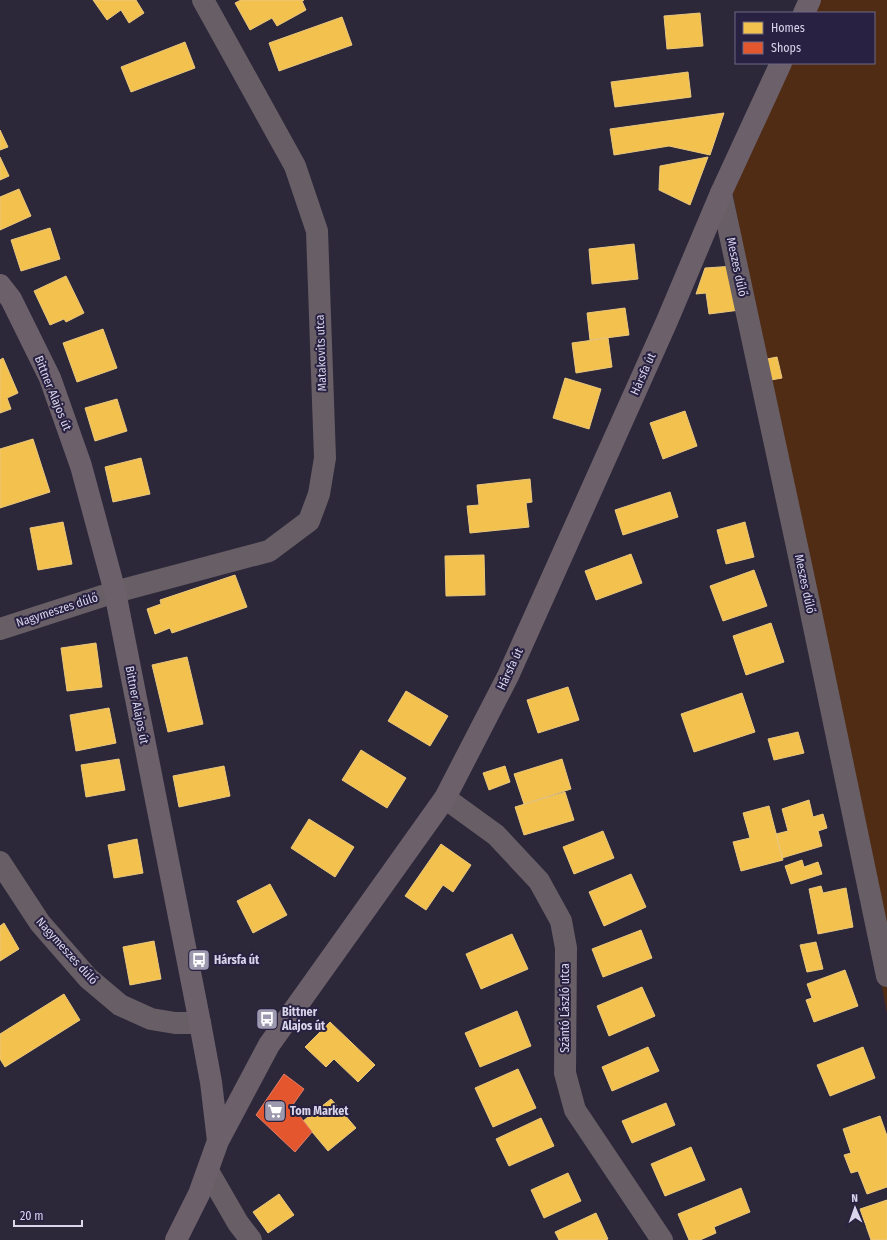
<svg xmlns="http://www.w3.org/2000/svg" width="887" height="1240" font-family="'Fira Sans Condensed',sans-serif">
  <rect width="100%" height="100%" fill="#2c283a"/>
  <path fill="#512c15" d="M 804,0 L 887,0 L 887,1013 L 732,189 L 780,63 L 874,63 L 874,13 L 799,13 Z"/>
  <path fill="#f2c14e" stroke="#eac77d" d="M 93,0 L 136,0 L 144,13 L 129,23 L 121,10 L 107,20 Z
    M 241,0 L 304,0 L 302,1 L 306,10 L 277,26 L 272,18 L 250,30 L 235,3 Z
    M 700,13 L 703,46 L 667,49 L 664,16 Z
    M 342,17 L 352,45 L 279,71 L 269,43 Z
    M 185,42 L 195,68 L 131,92 L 121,67 Z
    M 688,72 L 691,97 L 615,107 L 611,82 Z
    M 724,113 L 710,155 L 669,146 L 614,155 L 610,129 Z
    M 0,130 L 8,147 L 0,150 Z
    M 0,157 L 9,176 L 0,180 Z
    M 708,157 L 690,205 L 659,190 L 660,166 Z
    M 19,189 L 31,216 L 0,230 L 0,197 Z
    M 50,228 L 60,259 L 21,271 L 11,240 Z
    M 634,244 L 638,279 L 592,284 L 589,249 Z
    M 735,266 L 740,310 L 709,314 L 706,293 L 696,294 L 705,268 Z
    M 66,276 L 84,313 L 66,322 L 64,319 L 50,325 L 34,291 Z
    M 625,308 L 629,335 L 590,340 L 587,313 Z
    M 103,329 L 117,368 L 77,382 L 63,343 Z
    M 608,338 L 612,367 L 576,373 L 572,343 Z
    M 777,357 L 782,378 L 771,380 L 767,359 Z
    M 3,358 L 18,393 L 7,398 L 11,409 L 0,413 L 0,360 Z
    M 565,378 L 601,389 L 589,429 L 553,418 Z
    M 117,399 L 127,431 L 95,441 L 85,408 Z
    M 685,411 L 697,446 L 663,459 L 650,423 Z
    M 33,439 L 50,492 L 0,508 L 0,449 Z
    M 141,458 L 150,494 L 113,502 L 105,467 Z
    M 530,479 L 532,502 L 526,503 L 529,527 L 470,533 L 467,506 L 479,505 L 477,485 Z
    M 670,492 L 678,517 L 623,535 L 615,510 Z
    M 63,522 L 72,564 L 38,570 L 30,528 Z
    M 745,522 L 754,557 L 726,564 L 717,530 Z
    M 631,554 L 642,583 L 596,600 L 585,571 Z
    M 484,555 L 485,595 L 446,596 L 445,556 Z
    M 754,570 L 767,606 L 723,621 L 710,586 Z
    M 235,575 L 247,607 L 172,633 L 170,628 L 155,634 L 147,609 L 161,604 L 160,600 Z
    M 771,623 L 784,662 L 746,675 L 733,636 Z
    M 96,643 L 102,687 L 67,691 L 61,648 Z
    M 187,657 L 203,724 L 168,732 L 152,665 Z
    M 568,687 L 579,720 L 538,733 L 527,700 Z
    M 406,691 L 448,716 L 430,746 L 388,721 Z
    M 742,693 L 755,732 L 694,752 L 681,714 Z
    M 109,708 L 116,743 L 76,751 L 70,715 Z
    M 798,732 L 804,753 L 774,760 L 768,739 Z
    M 361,750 L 406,778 L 387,808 L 342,780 Z
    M 119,759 L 125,790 L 86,797 L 81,765 Z
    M 562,759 L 571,789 L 524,804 L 514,774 Z
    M 224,766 L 230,796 L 179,807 L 173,776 Z
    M 505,766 L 510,782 L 489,790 L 483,773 Z
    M 565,792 L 574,820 L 524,835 L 515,807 Z
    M 809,800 L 813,817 L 823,814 L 827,828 L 818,831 L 822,846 L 782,858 L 776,834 L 788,831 L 782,809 Z
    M 769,806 L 783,860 L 741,871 L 733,842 L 750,838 L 743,813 Z
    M 309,819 L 354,847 L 335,877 L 291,848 Z
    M 603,831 L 614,858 L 574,874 L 563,847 Z
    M 137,839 L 143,873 L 114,878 L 108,845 Z
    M 441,844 L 471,865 L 453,892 L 443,885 L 426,910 L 405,896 Z
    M 802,860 L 804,867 L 818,862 L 822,874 L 791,884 L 785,866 Z
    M 631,874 L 646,907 L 604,926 L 589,892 Z
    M 270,884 L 287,915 L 253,933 L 237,901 Z
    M 821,886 L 823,893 L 846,888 L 853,927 L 818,934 L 809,889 Z
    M 4,923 L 19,949 L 0,961 L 0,926 Z
    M 641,930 L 652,958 L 603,977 L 592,949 Z
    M 512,934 L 528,969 L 481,989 L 466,954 Z
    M 154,941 L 161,979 L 130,985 L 123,947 Z
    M 816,942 L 823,969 L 807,972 L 800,945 Z
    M 845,970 L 858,1006 L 814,1022 L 806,1000 L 812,998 L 807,984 Z
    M 642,987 L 655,1016 L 609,1036 L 597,1006 Z
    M 64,994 L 80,1020 L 5,1067 L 0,1059 L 0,1034 Z
    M 517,1011 L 531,1046 L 480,1067 L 465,1033 Z
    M 330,1022 L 375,1065 L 358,1082 L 334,1059 L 326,1067 L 305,1047 Z
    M 648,1047 L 659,1071 L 612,1091 L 602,1067 Z
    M 863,1047 L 875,1078 L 830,1096 L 817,1065 Z
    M 518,1069 L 536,1108 L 493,1127 L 475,1088 Z
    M 331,1099 L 356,1128 L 328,1151 L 303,1121 Z
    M 666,1103 L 675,1125 L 632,1143 L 622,1121 Z
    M 880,1116 L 887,1136 L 887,1187 L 867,1194 L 858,1171 L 851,1173 L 844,1155 L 851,1153 L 843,1129 Z
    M 541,1118 L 554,1146 L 509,1166 L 496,1139 Z
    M 691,1147 L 705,1180 L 665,1196 L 651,1164 Z
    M 568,1173 L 581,1201 L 544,1218 L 531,1190 Z
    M 741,1188 L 750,1212 L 714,1227 L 716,1233 L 700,1240 L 689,1240 L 678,1214 Z
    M 279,1194 L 294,1215 L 268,1233 L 253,1212 Z
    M 887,1200 L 887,1240 L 871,1240 L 860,1209 Z
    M 596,1213 L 608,1239 L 606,1240 L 559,1240 L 555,1232 Z"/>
  <path fill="#e4572e" stroke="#e17d67" d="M 284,1074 L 304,1089 L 292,1106 L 312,1132 L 295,1152 L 256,1115 Z"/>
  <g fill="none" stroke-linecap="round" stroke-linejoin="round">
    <path stroke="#685e65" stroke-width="22" d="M 721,193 L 804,579 L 887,976
      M 0,629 L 115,592 L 269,551 L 309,521 L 319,494 L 325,458 L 317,231 L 295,166 L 203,0
      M 445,798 L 496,835 L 539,881 L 561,921 L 566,948 L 565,1073 L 575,1110 L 662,1240
      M 0,862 L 40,923 L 88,978 L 120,1005 L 151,1019 L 175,1023 L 200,1023
      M 208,1171 L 238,1223 L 251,1240"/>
    <path stroke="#6c606a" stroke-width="22" d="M 804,13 L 810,0
      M 0,285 L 11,299 L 50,378 L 81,466 L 115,592 L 200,1023 L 211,1082 L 218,1141
      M 176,1240 L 199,1194 L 218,1141 L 269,1045 L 445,798 L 508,676 L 667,321 L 721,193 L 781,63"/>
  </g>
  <defs>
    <g id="bus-square" transform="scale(1.15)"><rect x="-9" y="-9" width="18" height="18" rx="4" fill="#9c98ad" stroke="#282141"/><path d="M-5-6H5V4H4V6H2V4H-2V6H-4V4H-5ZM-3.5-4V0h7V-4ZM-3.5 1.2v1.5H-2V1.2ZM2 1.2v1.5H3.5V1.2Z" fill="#fff"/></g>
    <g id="supermarket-square" transform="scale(1.15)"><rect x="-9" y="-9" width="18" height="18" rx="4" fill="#9c98ad" stroke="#282141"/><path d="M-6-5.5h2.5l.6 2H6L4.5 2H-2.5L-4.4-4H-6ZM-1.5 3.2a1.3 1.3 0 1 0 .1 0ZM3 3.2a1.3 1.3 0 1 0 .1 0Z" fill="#fff"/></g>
  </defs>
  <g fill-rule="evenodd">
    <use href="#bus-square" x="199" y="960"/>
    <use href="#bus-square" x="267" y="1019"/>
    <use href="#supermarket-square" x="275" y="1111"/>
  </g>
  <g text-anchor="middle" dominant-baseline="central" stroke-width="4" stroke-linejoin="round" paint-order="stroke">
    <g font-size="12" fill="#d9d5eb" stroke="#282141">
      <text transform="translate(737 267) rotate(78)">Meszes dűlő</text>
      <text transform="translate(321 353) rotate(-92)">Matakovits utca</text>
      <text transform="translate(643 374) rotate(-66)">Hársfa út</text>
      <text transform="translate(53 393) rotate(68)">Bittner Alajos út</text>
      <text transform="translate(805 584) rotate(78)">Meszes dűlő</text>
      <text transform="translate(57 610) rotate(-18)">Nagymeszes dűlő</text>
      <text transform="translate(510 669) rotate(-65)">Hársfa út</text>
      <text transform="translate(137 705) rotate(79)">Bittner Alajos út</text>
      <text transform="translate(67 951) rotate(48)">Nagymeszes dűlő</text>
      <text transform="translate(565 1008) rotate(-90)">Szántó László utca</text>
    </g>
    <g font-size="12" font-weight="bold" fill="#d9d5eb" stroke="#282141" text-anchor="start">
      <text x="214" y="960">Hársfa út</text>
      <text x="282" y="1012">Bittner<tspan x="282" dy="14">Alajos út</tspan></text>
      <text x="290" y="1111">Tom Market</text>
    </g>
  </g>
  <rect x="735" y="12" width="140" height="52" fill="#282141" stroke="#6f6985"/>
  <rect x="743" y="22" width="20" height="12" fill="#f2c14e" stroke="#6f6985"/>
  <text x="771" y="32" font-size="12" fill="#d9d5eb">Homes</text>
  <rect x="743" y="42" width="20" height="12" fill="#e4572e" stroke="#6f6985"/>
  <text x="771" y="52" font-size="12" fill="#d9d5eb">Shops</text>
  <g transform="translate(855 1208) rotate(358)" stroke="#282141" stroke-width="3" paint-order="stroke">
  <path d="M0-3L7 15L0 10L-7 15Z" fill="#d9d5eb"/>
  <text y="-6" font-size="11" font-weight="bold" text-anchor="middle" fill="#d9d5eb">N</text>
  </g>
  <path d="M14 1220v6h68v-6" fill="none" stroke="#d9d5eb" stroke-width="2"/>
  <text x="20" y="1220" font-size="12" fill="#d9d5eb" stroke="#282141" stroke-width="3" paint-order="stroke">20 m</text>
</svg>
